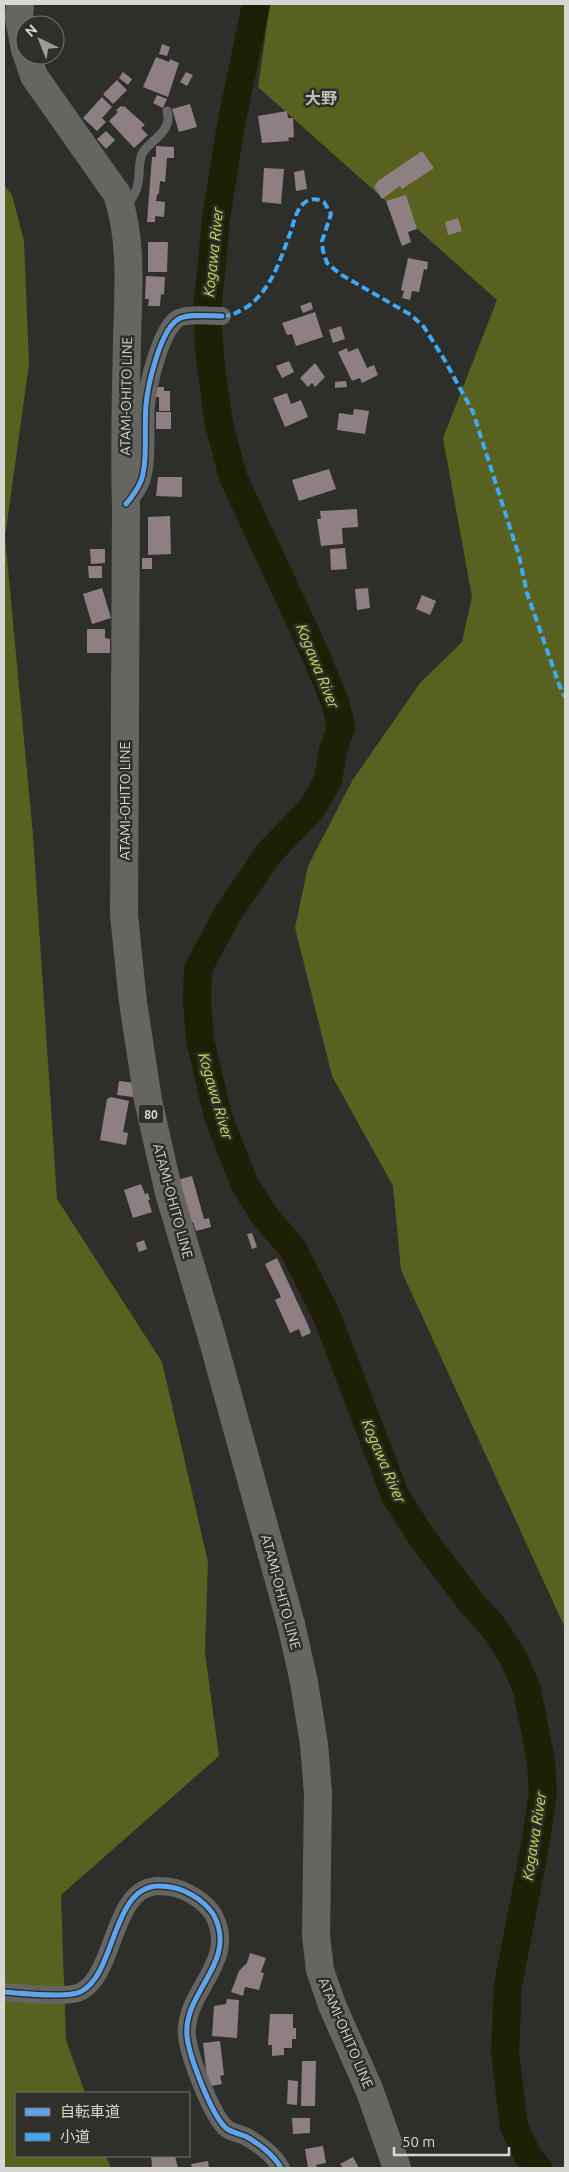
<svg xmlns="http://www.w3.org/2000/svg" width="569" height="2172" font-family="Ubuntu,'Noto Sans JP',sans-serif">
  <rect width="100%" height="100%" fill="#2e2f2b"/>
  <path fill="#58611d" d="M 270,4 L 565,4 L 565,1628 L 401,1270 L 393,1186 L 332,1076 L 295,928 L 308,866 L 352,781 L 420,683 L 462,642 L 472,597 L 443,438 L 497,300 L 258,87 Z
    M 4,185 L 12,195 L 24,241 L 29,364 L 5,537 L 33,835 L 57,1199 L 162,1362 L 208,1562 L 205,1653 L 219,1756 L 61,1895 L 66,2040 L 85,2093 L 16,2093 L 16,2156 L 106,2156 L 111,2168 L 4,2168 Z"/>
  <g fill="none" stroke-linecap="round" stroke-linejoin="round">
    <path stroke="#1d2005" stroke-width="28" d="M 256,4 L 230,130 L 216,220 L 207,312 L 210,359 L 219,424 L 233,477 L 314,651 L 336,705 L 341,727 L 333,750 L 328,780 L 313,807 L 269,853 L 228,913 L 198,969 L 197,1002 L 200,1040 L 218,1116 L 244,1183 L 264,1215 L 293,1249 L 326,1314 L 395,1495 L 422,1538 L 474,1606 L 492,1625 L 514,1659 L 527,1690 L 541,1761 L 543,1793 L 535,1846 L 508,1985 L 505,2052 L 514,2127 L 528,2156 L 538,2168"/>
  </g>
  <path fill="#8e7f82" d="M 162,44 L 170,47 L 167,56 L 159,54 Z
    M 156,57 L 169,62 L 170,59 L 179,63 L 168,97 L 143,87 Z
    M 123,72 L 132,79 L 128,85 L 119,78 Z
    M 186,72 L 193,75 L 187,86 L 180,82 Z
    M 117,80 L 127,90 L 113,104 L 103,94 Z
    M 157,95 L 167,99 L 163,108 L 153,103 Z
    M 102,97 L 112,107 L 102,118 L 106,122 L 97,131 L 83,118 Z
    M 190,104 L 197,127 L 179,132 L 172,109 Z
    M 121,106 L 123,107 L 124,106 L 145,125 L 141,128 L 148,135 L 134,148 L 109,121 L 118,112 L 116,110 Z
    M 287,111 L 288,118 L 293,118 L 294,137 L 288,138 L 289,141 L 262,143 L 258,116 Z
    M 106,131 L 115,140 L 106,149 L 97,139 Z
    M 156,146 L 174,147 L 174,158 L 167,158 L 165,182 L 160,181 L 159,193 L 157,195 L 156,201 L 165,202 L 164,217 L 155,216 L 155,222 L 147,222 L 152,157 L 156,157 Z
    M 422,151 L 434,168 L 402,189 L 400,186 L 382,199 L 374,187 L 378,181 Z
    M 264,168 L 284,169 L 281,204 L 262,202 Z
    M 304,170 L 307,189 L 296,191 L 294,172 Z
    M 406,195 L 417,229 L 408,232 L 411,242 L 402,246 L 386,201 Z
    M 458,218 L 462,231 L 448,235 L 445,222 Z
    M 148,242 L 168,242 L 167,272 L 148,272 Z
    M 408,258 L 428,262 L 427,270 L 424,269 L 419,292 L 412,291 L 410,300 L 402,298 L 404,291 L 401,290 Z
    M 146,276 L 165,277 L 164,295 L 161,294 L 160,306 L 148,306 L 149,299 L 145,299 Z
    M 311,302 L 313,309 L 303,313 L 300,306 Z
    M 315,312 L 323,337 L 296,346 L 292,334 L 287,335 L 282,323 Z
    M 341,326 L 345,339 L 333,343 L 329,330 Z
    M 347,348 L 348,352 L 358,348 L 367,368 L 374,365 L 378,375 L 362,383 L 360,378 L 352,381 L 338,352 Z
    M 289,361 L 294,372 L 282,378 L 276,366 Z
    M 315,363 L 325,377 L 315,387 L 312,383 L 308,387 L 300,378 Z
    M 346,381 L 347,387 L 335,388 L 335,382 Z
    M 156,387 L 164,387 L 164,391 L 170,391 L 170,411 L 159,411 L 159,397 L 156,397 Z
    M 287,393 L 291,404 L 301,400 L 308,417 L 285,427 L 273,398 Z
    M 354,409 L 369,411 L 365,434 L 337,430 L 339,413 L 353,415 Z
    M 156,412 L 171,412 L 171,429 L 156,429 Z
    M 329,469 L 336,489 L 299,501 L 292,480 Z
    M 158,477 L 182,477 L 182,497 L 156,496 Z
    M 357,509 L 358,527 L 342,528 L 343,544 L 321,546 L 317,519 L 321,519 L 320,511 Z
    M 170,516 L 171,554 L 148,555 L 148,517 Z
    M 345,548 L 347,569 L 331,570 L 330,549 Z
    M 90,549 L 105,549 L 105,563 L 91,564 Z
    M 142,558 L 152,558 L 152,569 L 142,569 Z
    M 88,566 L 102,566 L 102,578 L 89,578 Z
    M 102,588 L 111,618 L 92,624 L 83,594 Z
    M 368,588 L 370,608 L 357,610 L 355,589 Z
    M 422,595 L 436,601 L 430,615 L 416,609 Z
    M 87,629 L 105,629 L 105,638 L 110,639 L 110,653 L 87,653 Z
    M 119,1081 L 135,1083 L 133,1097 L 117,1095 Z
    M 111,1097 L 129,1101 L 123,1132 L 128,1133 L 126,1145 L 100,1140 L 107,1099 Z
    M 192,1176 L 204,1219 L 209,1218 L 211,1227 L 196,1231 L 193,1222 L 190,1223 L 177,1180 Z
    M 141,1184 L 145,1194 L 148,1193 L 150,1200 L 148,1200 L 152,1212 L 133,1218 L 124,1190 Z
    M 252,1233 L 257,1247 L 252,1249 L 247,1234 Z
    M 144,1240 L 147,1249 L 139,1252 L 136,1243 Z
    M 277,1258 L 308,1325 L 311,1333 L 302,1337 L 299,1329 L 290,1333 L 275,1300 L 281,1297 L 265,1264 Z
    M 250,1953 L 266,1958 L 261,1972 L 264,1973 L 259,1990 L 245,1987 L 243,1996 L 231,1992 L 239,1971 L 247,1963 Z
    M 227,1999 L 239,2000 L 237,2038 L 212,2036 L 214,2006 L 226,2004 Z
    M 270,2014 L 293,2014 L 293,2028 L 296,2028 L 296,2039 L 292,2039 L 292,2048 L 284,2048 L 284,2055 L 272,2056 L 272,2045 L 268,2045 Z
    M 220,2041 L 224,2075 L 220,2076 L 222,2084 L 211,2086 L 207,2078 L 203,2043 Z
    M 302,2061 L 316,2061 L 315,2106 L 301,2106 Z
    M 288,2080 L 298,2081 L 297,2105 L 287,2104 Z
    M 292,2118 L 310,2118 L 310,2133 L 293,2134 Z
    M 323,2146 L 326,2163 L 316,2165 L 317,2168 L 308,2168 L 305,2149 Z
    M 151,2156 L 175,2156 L 178,2168 L 151,2168 L 152,2165 Z
    M 353,2157 L 359,2168 L 343,2168 L 340,2164 Z
    M 208,2161 L 209,2168 L 192,2168 L 191,2164 Z"/>
  <g fill="none" stroke-linecap="round" stroke-linejoin="round">
    <path stroke="#656563" stroke-width="9" d="M 126,207 C 131,200 137,192 138,183 C 140,173 138,160 143,152 C 153,138 173,131 167,111"/>
    <path stroke="#656563" stroke-width="18" d="M 127,504 C 132,496 138,489 141,481 C 148,460 144,427 146,405 C 148,384 160,332 177,319 C 185,313 212,316 222,316
      M 4,1992 C 21,1993 70,1999 82,1991 C 116,1972 112,1887 158,1886 C 170,1886 180,1888 190,1894 C 200,1899 212,1909 216,1920 C 235,1964 183,1993 187,2036 C 189,2056 212,2117 227,2129 C 232,2132 239,2134 245,2136 C 258,2143 274,2155 281,2168"/>
    <path stroke="#656662" stroke-width="28" d="M 20,4 L 19,18 L 25,50
      M 27,55 L 34,76 L 117,194 C 133,242 128,290 127,341 C 126,395 124,449 126,504 L 124,915 L 133,1002 L 148,1100 L 169,1193 L 211,1334 L 291,1624 L 304,1682 L 314,1744 L 318,1793 L 316,1936 L 320,1970 L 332,2005 L 369,2089 L 397,2168"/>
    <path stroke="#3fa9f5" stroke-width="4" stroke-dasharray="8 4" stroke-linecap="butt" d="M 222,316 C 232,316 238,312 247,307 C 273,288 281,257 292,228 C 294,220 297,210 303,204 C 309,198 317,198 324,202 L 331,214 L 322,241 L 323,251 L 327,263 L 340,274 L 411,315 L 424,327 L 444,359 L 473,412 L 519,556 L 527,593 L 560,687 L 565,697"/>
    <g stroke="#2f302a" stroke-width="8">
      <path id="cycleway" d="M 126,504 C 132,497 137,490 141,481 C 148,461 144,427 146,405 C 148,384 160,332 177,320 C 185,313 212,316 222,316
        M 4,1992 C 21,1993 70,1999 82,1991 C 116,1972 112,1887 158,1886 C 170,1886 180,1888 190,1894 C 200,1899 212,1909 216,1920 C 235,1964 183,1993 187,2036 C 189,2056 212,2117 227,2129 C 232,2132 239,2134 245,2136 C 258,2143 274,2155 281,2168"/>
    </g>
    <use href="#cycleway" stroke="#60a3ed" stroke-width="5"/>
  </g>
  <g text-anchor="middle" dominant-baseline="central" stroke-width="5" stroke-linejoin="round" paint-order="stroke">
    <rect fill="#2f302a" stroke="#a4a5a0" stroke-width="1" x="138.5" y="1104.5" width="25" height="19" rx="4"/>
    <g font-size="12" font-weight="bold" fill="#d6d7d3">
      <text x="151" y="1114">80</text>
    </g>
    <g font-size="14" fill="#d6d7d3" stroke="#2f302a">
      <text transform="translate(126 396) rotate(-89)">ATAMI-OHITO LINE</text>
      <text transform="translate(125 801) rotate(-90)">ATAMI-OHITO LINE</text>
      <text transform="translate(173 1201) rotate(75)">ATAMI-OHITO LINE</text>
      <text transform="translate(281 1592) rotate(75)">ATAMI-OHITO LINE</text>
      <text transform="translate(346 2033) rotate(67)">ATAMI-OHITO LINE</text>
    </g>
    <g font-size="15" font-style="italic" fill="#cade5b" stroke="#2f302a">
      <text transform="translate(213 252) rotate(-84)">Kogawa River</text>
      <text transform="translate(318 666) rotate(68)">Kogawa River</text>
      <text transform="translate(216 1096) rotate(74)">Kogawa River</text>
      <text transform="translate(384 1461) rotate(67)">Kogawa River</text>
      <text transform="translate(534 1836) rotate(-81)">Kogawa River</text>
    </g>
    <g font-size="16" font-weight="bold" fill="#bdbfb7" stroke="#2f302a">
      <text x="321" y="98">大野</text>
    </g>
  </g>
  <rect width="569" height="2172" fill="none" stroke="#d6d7d3" stroke-width="10"/>
  <rect x="15" y="2092" width="175" height="65" fill="#2f302a" stroke="#72736e"/>
  <rect x="25" y="2108" width="25" height="8" fill="#60a3ed" stroke="#72736e"/>
  <text x="60" y="2117" font-size="15" fill="#d6d7d3">自転車道</text>
  <rect x="25" y="2133" width="25" height="8" fill="#3fa9f5" stroke="#72736e"/>
  <text x="60" y="2142" font-size="15" fill="#d6d7d3">小道</text>
  <g transform="translate(40 40) rotate(317)"><circle r="24" fill="#2f302a" stroke="#72736e"/>
  <path d="M0-4L9 19L0 12L-9 19Z" fill="#9b9c98"/>
  <text y="-8" font-size="14" font-weight="bold" text-anchor="middle" fill="#d6d7d3">N</text>
  </g>
  <path d="M394 2147v8h115v-8" fill="none" stroke="#d6d7d3" stroke-width="2.5"/>
  <text x="402" y="2147" font-size="15" fill="#d6d7d3" stroke="#2f302a" stroke-width="4" paint-order="stroke">50 m</text>
</svg>
